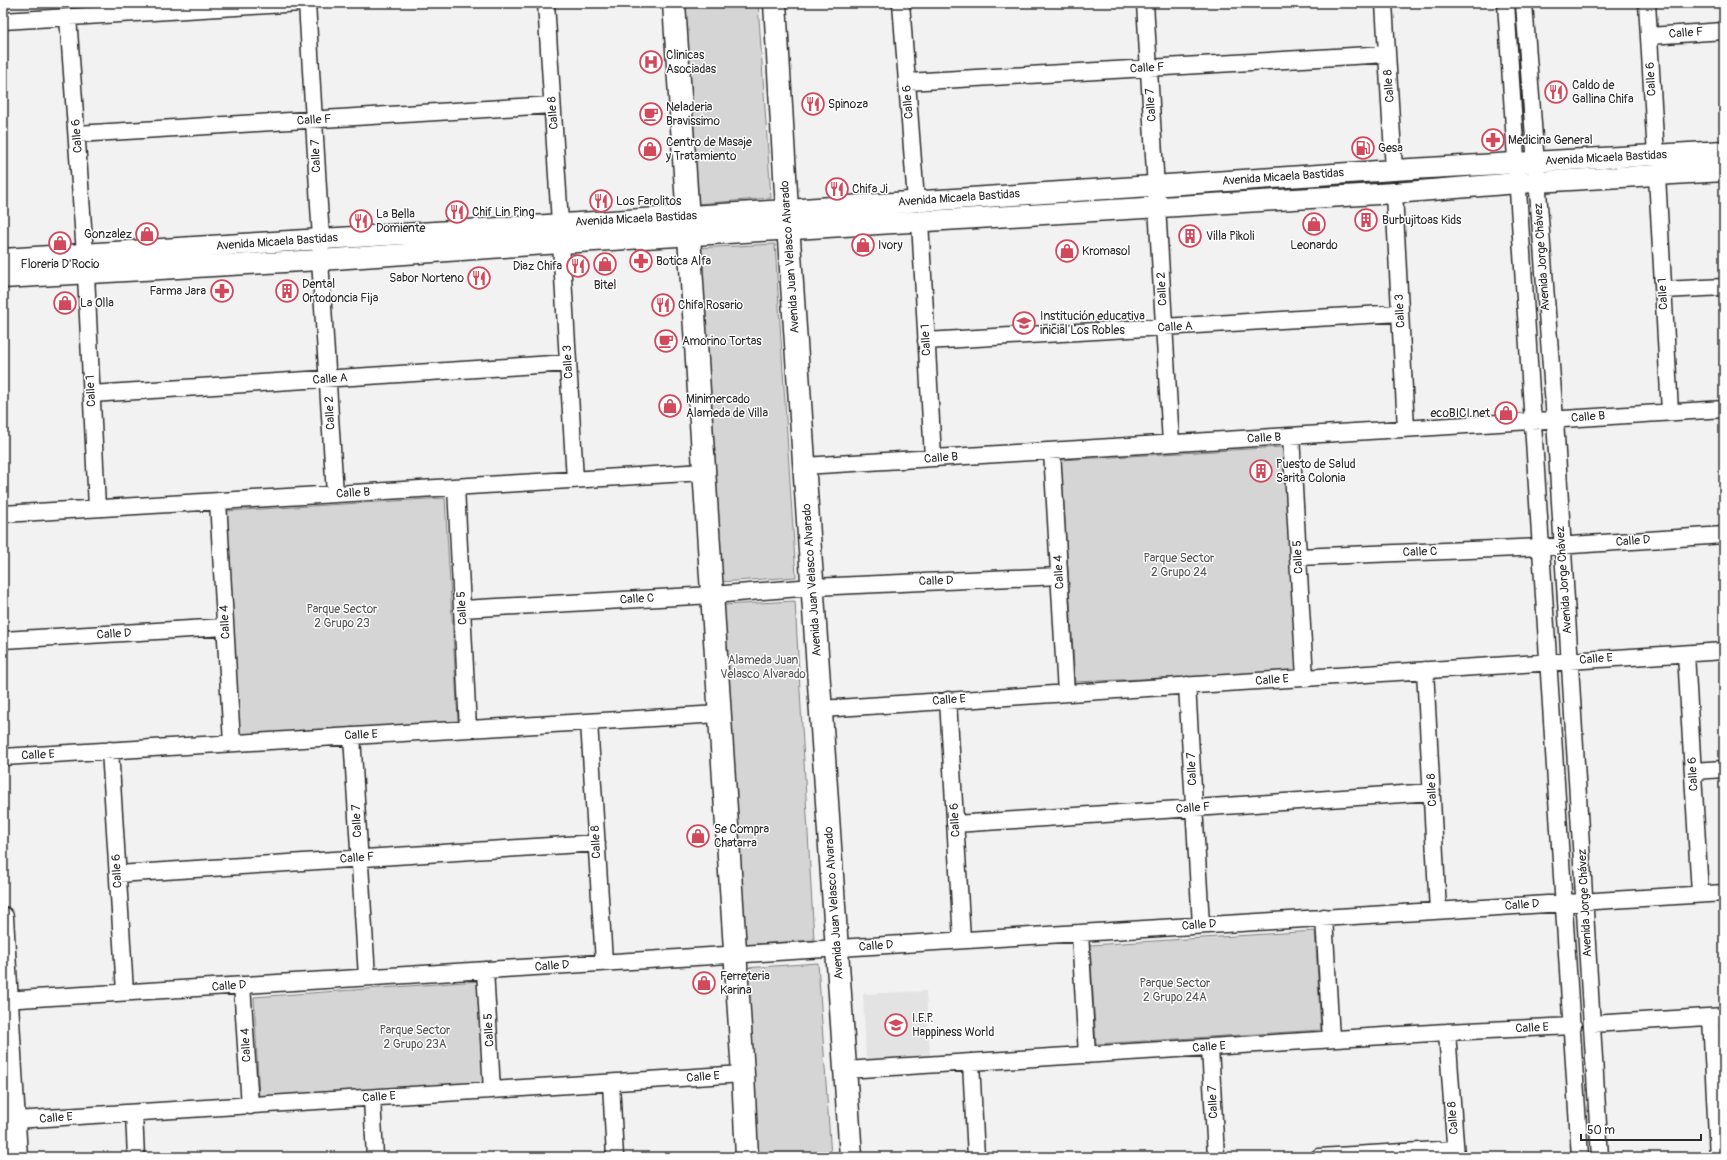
<svg xmlns="http://www.w3.org/2000/svg" width="1727" height="1160" font-family="Pangolin,sans-serif">
  <rect width="100%" height="100%" fill="#f2f2f2"/>
  <filter id="ink" filterUnits="userSpaceOnUse"><feTurbulence type="fractalNoise" baseFrequency=".025" numOctaves="2"/><feDisplacementMap in="SourceGraphic" scale="8" xChannelSelector="R" yChannelSelector="G"/><feConvolveMatrix kernelMatrix="1 2 1 2 8 2 1 2 1" color-interpolation-filters="sRGB"/></filter>
  <g filter="url(#ink)">
    <path fill="#e3e3e3" d="M 926,991 L 930,1056 L 866,1060 L 863,994 Z"/>
    <path fill="#d5d5d5" stroke="#808080" d="M 684,3 L 758,3 L 771,198 L 697,204 Z
      M 775,244 L 796,577 L 719,582 L 697,248 Z
      M 1283,447 L 1297,672 L 1075,682 L 1061,460 Z
      M 445,498 L 458,721 L 240,735 L 227,511 Z
      M 795,601 L 814,940 L 742,945 L 723,605 Z
      M 1315,931 L 1321,1030 L 1096,1044 L 1090,945 Z
      M 818,963 L 831,1157 L 757,1157 L 744,968 Z
      M 479,981 L 485,1084 L 259,1098 L 254,997 Z"/>
    <g fill="none" stroke-linecap="round" stroke-linejoin="round">
      <g stroke="#2b2b2b" stroke-width="19">
        <path id="minor" d="M 307,3 L 321,239 L 320,260 L 335,494
          M 546,3 L 560,223
          M 901,3 L 916,201
          M 1145,3 L 1171,443
          M 1384,3 L 1394,170
          M 1506,3 L 1580,1157
          M 1524,3 L 1555,420 L 1600,1157
          M 1647,3 L 1656,156
          M 68,17 L 85,254
          M 3,21 L 301,3
          M 1649,36 L 1724,31
          M 907,82 L 1387,54
          M 77,134 L 552,105
          M 1657,176 L 1670,412
          M 1394,193 L 1406,429
          M 920,221 L 933,458
          M 561,243 L 575,480
          M 86,274 L 97,508
          M 1663,290 L 1724,287
          M 926,341 L 1400,313
          M 91,394 L 568,363
          M 1291,436 L 1305,678
          M 1052,451 L 1066,693
          M 804,466 L 1724,409
          M 456,487 L 468,729
          M 218,501 L 232,743
          M 3,514 L 704,472
          M 1298,557 L 1541,547 L 1724,535
          M 462,609 L 712,595 L 813,587 L 1059,576
          M 3,640 L 225,627
          M 1686,654 L 1700,894
          M 1425,670 L 1438,911
          M 1187,685 L 1201,925
          M 948,700 L 962,940
          M 821,709 L 1724,651
          M 589,722 L 604,962
          M 352,736 L 367,977
          M 110,750 L 125,992
          M 3,757 L 719,714
          M 1693,771 L 1724,769
          M 955,824 L 1432,792
          M 118,874 L 597,843
          M 1324,917 L 1331,1039
          M 1080,933 L 1087,1055
          M 485,970 L 492,1090
          M 242,985 L 250,1106
          M 3,1000 L 1724,893
          M 1711,1017 L 1718,1157
          M 1592,1024 L 1724,1016
          M 1447,1032 L 1456,1157
          M 1210,1047 L 1216,1157
          M 971,1062 L 976,1157
          M 845,1070 L 1447,1032 L 1573,1026
          M 611,1083 L 615,1157
          M 372,1098 L 375,1157
          M 134,1113 L 136,1157
          M 15,1120 L 743,1074
          M 1319,1157 L 1455,1149"/>
      </g>
      <g stroke="#2b2b2b" stroke-width="23">
        <path id="tertiary" d="M 3,259 L 787,210 L 1394,170 L 1724,151
          M 3,278 L 320,260 L 561,243 L 1394,193 L 1518,183 L 1724,171
          M 3,917 L 17,1157"/>
      </g>
      <g stroke="#2b2b2b" stroke-width="25">
        <path id="secondary" d="M 674,3 L 743,1074 L 747,1157
          M 775,3 L 787,210 L 851,1157"/>
      </g>
      <use href="#minor" stroke="#fff" stroke-width="16"/>
      <use href="#tertiary" stroke="#fff" stroke-width="20"/>
      <use href="#secondary" stroke="#fff" stroke-width="22"/>
    </g>
  </g>
  <defs>
    <g id="hospital-ring" transform="scale(1.15)"><circle r="9.5" fill="#fff" stroke="#d1495b" stroke-width="1.5"/><path d="M-5-5h3v3.5h4V-5h3V5h-3V1.5h-4V5h-3Z" fill="#d1495b"/></g>
    <g id="restaurant-ring" transform="scale(1.15)"><circle r="9.5" fill="#fff" stroke="#d1495b" stroke-width="1.5"/><path d="M-5-6h1v4h1v-4h1v4h1v-4h1v5L-1.5 .5V6h-2V.5L-5-1ZM5-6V6H3V1.5H1.5Q1.5-4 5-6Z" fill="#d1495b"/></g>
    <g id="cafe-ring" transform="scale(1.15)"><circle r="9.5" fill="#fff" stroke="#d1495b" stroke-width="1.5"/><path d="M-5.5-4.5H6V0H3Q3 3.5 0 3.5H-2.5Q-5.5 3.5-5.5 0ZM3-3.2v2h1.7v-2ZM-6 4.5H4V6H-6Z" fill="#d1495b"/></g>
    <g id="pharmacy-ring" transform="scale(1.15)"><circle r="9.5" fill="#fff" stroke="#d1495b" stroke-width="1.5"/><path d="M-2-6h4v4h4v4h-4v4h-4v-4h-4v-4h4Z" fill="#d1495b"/></g>
    <g id="fuel-ring" transform="scale(1.15)"><circle r="9.5" fill="#fff" stroke="#d1495b" stroke-width="1.5"/><path d="M-5.5-6h7V0h2V4h1.3V-2.5L3-4.5l.8-.8L6-3V5H2.5V1h-1V6h-7ZM-4.2-4.7v3.2H.2V-4.7Z" fill="#d1495b"/></g>
    <g id="shop-ring" transform="scale(1.15)"><circle r="9.5" fill="#fff" stroke="#d1495b" stroke-width="1.5"/><path d="M-5-2.5h2.3a2.7 3.5 0 0 1 5.4 0H5L5.5 6h-11ZM-1.5-2.5h3a1.5 2.3 0 0 0-3 0Z" fill="#d1495b"/></g>
    <g id="building-ring" transform="scale(1.15)"><circle r="9.5" fill="#fff" stroke="#d1495b" stroke-width="1.5"/><path d="M-4-6H4V6H1V3H-1V6H-4ZM-2.5-4.3h1.7v1.8h-1.7ZM.8-4.3h1.7v1.8H.8ZM-2.5-1h1.7V.8h-1.7ZM.8-1h1.7V.8H.8Z" fill="#d1495b"/></g>
    <g id="school-ring" transform="scale(1.15)"><circle r="9.5" fill="#fff" stroke="#d1495b" stroke-width="1.5"/><path d="M0-5L7-2L0 1L-7-2ZM-4 1L0 2.5L4 1V4Q0 6-4 4Z" fill="#d1495b"/></g>
  </defs>
  <g fill-rule="evenodd">
    <use href="#hospital-ring" x="651" y="62"/>
    <use href="#restaurant-ring" x="1556" y="92"/>
    <use href="#restaurant-ring" x="813" y="104"/>
    <use href="#cafe-ring" x="651" y="114"/>
    <use href="#pharmacy-ring" x="1493" y="140"/>
    <use href="#fuel-ring" x="1363" y="148"/>
    <use href="#shop-ring" x="650" y="149"/>
    <use href="#restaurant-ring" x="837" y="189"/>
    <use href="#restaurant-ring" x="601" y="201"/>
    <use href="#restaurant-ring" x="457" y="212"/>
    <use href="#building-ring" x="1366" y="220"/>
    <use href="#restaurant-ring" x="361" y="221"/>
    <use href="#shop-ring" x="1314" y="224"/>
    <use href="#shop-ring" x="147" y="234"/>
    <use href="#building-ring" x="1190" y="236"/>
    <use href="#shop-ring" x="60" y="243"/>
    <use href="#shop-ring" x="863" y="245"/>
    <use href="#shop-ring" x="1067" y="251"/>
    <use href="#pharmacy-ring" x="641" y="261"/>
    <use href="#shop-ring" x="605" y="264"/>
    <use href="#restaurant-ring" x="578" y="266"/>
    <use href="#restaurant-ring" x="479" y="278"/>
    <use href="#pharmacy-ring" x="222" y="291"/>
    <use href="#building-ring" x="287" y="291"/>
    <use href="#shop-ring" x="65" y="303"/>
    <use href="#restaurant-ring" x="663" y="305"/>
    <use href="#school-ring" x="1024" y="323"/>
    <use href="#cafe-ring" x="666" y="341"/>
    <use href="#shop-ring" x="670" y="406"/>
    <use href="#shop-ring" x="1506" y="413"/>
    <use href="#building-ring" x="1261" y="471"/>
    <use href="#shop-ring" x="698" y="836"/>
    <use href="#shop-ring" x="704" y="983"/>
    <use href="#school-ring" x="896" y="1025"/>
  </g>
  <g text-anchor="middle" dominant-baseline="central" stroke-width="3" stroke-linejoin="round" paint-order="stroke">
    <g font-size="12" fill="#2b2b2b" stroke="#fff">
      <text transform="translate(1686 33) rotate(-4)">Calle F</text>
      <text transform="translate(1147 68) rotate(-3)">Calle F</text>
      <text transform="translate(1651 79) rotate(-93)">Calle 6</text>
      <text transform="translate(1389 86) rotate(-94)">Calle 8</text>
      <text transform="translate(908 102) rotate(-94)">Calle 6</text>
      <text transform="translate(1151 105) rotate(-94)">Calle 7</text>
      <text transform="translate(553 113) rotate(-94)">Calle 8</text>
      <text transform="translate(314 120) rotate(-3)">Calle F</text>
      <text transform="translate(77 136) rotate(-94)">Calle 6</text>
      <text transform="translate(316 156) rotate(-93)">Calle 7</text>
      <text transform="translate(1606 158) rotate(-3)">Avenida Micaela Bastidas</text>
      <text transform="translate(1283 177) rotate(-4)">Avenida Micaela Bastidas</text>
      <text transform="translate(959 198) rotate(-4)">Avenida Micaela Bastidas</text>
      <text transform="translate(636 219) rotate(-3)">Avenida Micaela Bastidas</text>
      <text transform="translate(277 242) rotate(-4)">Avenida Micaela Bastidas</text>
      <text transform="translate(790 257) rotate(-94)">Avenida Juan Velasco Alvarado</text>
      <text transform="translate(1542 257) rotate(-94)">Avenida Jorge Chávez</text>
      <text transform="translate(1162 289) rotate(-93)">Calle 2</text>
      <text transform="translate(1663 294) rotate(-93)">Calle 1</text>
      <text transform="translate(1400 311) rotate(-93)">Calle 3</text>
      <text transform="translate(1175 327) rotate(-3)">Calle A</text>
      <text transform="translate(926 340) rotate(-93)">Calle 1</text>
      <text transform="translate(568 362) rotate(-93)">Calle 3</text>
      <text transform="translate(330 379) rotate(-4)">Calle A</text>
      <text transform="translate(91 391) rotate(-93)">Calle 1</text>
      <text transform="translate(330 413) rotate(-93)">Calle 2</text>
      <text transform="translate(1588 417) rotate(-4)">Calle B</text>
      <text transform="translate(1264 438) rotate(-3)">Calle B</text>
      <text transform="translate(941 458) rotate(-4)">Calle B</text>
      <text transform="translate(353 493) rotate(-3)">Calle B</text>
      <text transform="translate(1633 541) rotate(-4)">Calle D</text>
      <text transform="translate(1420 552) rotate(-2)">Calle C</text>
      <text transform="translate(1298 557) rotate(-93)">Calle 5</text>
      <text transform="translate(1059 572) rotate(-93)">Calle 4</text>
      <text transform="translate(812 580) rotate(-94)">Avenida Juan Velasco Alvarado</text>
      <text transform="translate(1564 580) rotate(-94)">Avenida Jorge Chávez</text>
      <text transform="translate(936 581) rotate(-2)">Calle D</text>
      <text transform="translate(637 599) rotate(-3)">Calle C</text>
      <text transform="translate(462 608) rotate(-93)">Calle 5</text>
      <text transform="translate(225 622) rotate(-93)">Calle 4</text>
      <text transform="translate(114 634) rotate(-3)">Calle D</text>
      <text transform="translate(1596 659) rotate(-4)">Calle E</text>
      <text transform="translate(1272 680) rotate(-4)">Calle E</text>
      <text transform="translate(949 700) rotate(-4)">Calle E</text>
      <text transform="translate(361 735) rotate(-3)">Calle E</text>
      <text transform="translate(38 755) rotate(-3)">Calle E</text>
      <text transform="translate(1192 769) rotate(-93)">Calle 7</text>
      <text transform="translate(1693 774) rotate(-93)">Calle 6</text>
      <text transform="translate(1432 790) rotate(-93)">Calle 8</text>
      <text transform="translate(1193 808) rotate(-4)">Calle F</text>
      <text transform="translate(955 820) rotate(-93)">Calle 6</text>
      <text transform="translate(357 821) rotate(-93)">Calle 7</text>
      <text transform="translate(596 842) rotate(-93)">Calle 8</text>
      <text transform="translate(357 858) rotate(-4)">Calle F</text>
      <text transform="translate(117 871) rotate(-93)">Calle 6</text>
      <text transform="translate(834 903) rotate(-94)">Avenida Juan Velasco Alvarado</text>
      <text transform="translate(1585 903) rotate(-93)">Avenida Jorge Chávez</text>
      <text transform="translate(1522 905) rotate(-4)">Calle D</text>
      <text transform="translate(1199 925) rotate(-4)">Calle D</text>
      <text transform="translate(876 946) rotate(-4)">Calle D</text>
      <text transform="translate(552 966) rotate(-4)">Calle D</text>
      <text transform="translate(229 986) rotate(-4)">Calle D</text>
      <text transform="translate(1532 1028) rotate(-3)">Calle E</text>
      <text transform="translate(489 1030) rotate(-93)">Calle 5</text>
      <text transform="translate(246 1045) rotate(-93)">Calle 4</text>
      <text transform="translate(1209 1047) rotate(-4)">Calle E</text>
      <text transform="translate(703 1077) rotate(-4)">Calle E</text>
      <text transform="translate(379 1097) rotate(-4)">Calle E</text>
      <text transform="translate(1213 1102) rotate(-93)">Calle 7</text>
      <text transform="translate(56 1118) rotate(-4)">Calle E</text>
      <text transform="translate(1453 1118) rotate(-94)">Calle 8</text>
    </g>
    <g font-size="12" fill="#2b2b2b" stroke="#fff" text-anchor="start">
      <text x="666" y="55">Clinicas<tspan x="666" dy="14">Asociadas</tspan></text>
      <text x="1572" y="85">Caldo de<tspan x="1572" dy="14">Gallina Chifa</tspan></text>
      <text x="828" y="104">Spinoza</text>
      <text x="666" y="107">Neladeria<tspan x="666" dy="14">Bravissimo</tspan></text>
      <text x="1508" y="140">Medicina General</text>
      <text x="666" y="142">Centro de Masaje<tspan x="666" dy="14">y Tratamiento</tspan></text>
      <text x="1378" y="148">Gesa</text>
      <text x="852" y="189">Chifa Ji</text>
      <text x="616" y="201">Los Farolitos</text>
      <text x="472" y="212">Chif Lin Ping</text>
      <text x="376" y="214">La Bella<tspan x="376" dy="14">Domiente</tspan></text>
      <text x="1382" y="220">Burbujitoas Kids</text>
      <text x="132" y="234" text-anchor="end">Gonzalez</text>
      <text x="1206" y="236">Villa Pikoli</text>
      <text x="878" y="245">Ivory</text>
      <text x="1314" y="245" text-anchor="middle">Leonardo</text>
      <text x="1082" y="251">Kromasol</text>
      <text x="656" y="261">Botica Alfa</text>
      <text x="60" y="264" text-anchor="middle">Floreria D'Rocio</text>
      <text x="562" y="266" text-anchor="end">Diaz Chifa</text>
      <text x="464" y="278" text-anchor="end">Sabor Norteno</text>
      <text x="302" y="284">Dental<tspan x="302" dy="14">Ortodoncia Fija</tspan></text>
      <text x="605" y="285" text-anchor="middle">Bitel</text>
      <text x="206" y="291" text-anchor="end">Farma Jara</text>
      <text x="80" y="303">La Olla</text>
      <text x="678" y="305">Chifa Rosario</text>
      <text x="1040" y="316">Institución educativa<tspan x="1040" dy="14">inicial Los Robles</tspan></text>
      <text x="682" y="341">Amorino Tortas</text>
      <text x="686" y="399">Minimercado<tspan x="686" dy="14">Alameda de Villa</tspan></text>
      <text x="1490" y="413" text-anchor="end">ecoBICI.net</text>
      <text x="1276" y="464">Puesto de Salud<tspan x="1276" dy="14">Sarita Colonia</tspan></text>
      <text x="714" y="829">Se Compra<tspan x="714" dy="14">Chatarra</tspan></text>
      <text x="720" y="976">Ferreteria<tspan x="720" dy="14">Karina</tspan></text>
      <text x="912" y="1018">I.E.P.<tspan x="912" dy="14">Happiness World</tspan></text>
    </g>
    <g font-size="12" fill="#565656" stroke="#fff">
      <text x="1179" y="558">Parque Sector<tspan x="1179" dy="14">2 Grupo 24</tspan></text>
      <text x="342" y="609">Parque Sector<tspan x="342" dy="14">2 Grupo 23</tspan></text>
      <text x="763" y="660">Alameda Juan<tspan x="763" dy="14">Velasco Alvarado</tspan></text>
      <text x="1175" y="983">Parque Sector<tspan x="1175" dy="14">2 Grupo 24A</tspan></text>
      <text x="415" y="1030">Parque Sector<tspan x="415" dy="14">2 Grupo 23A</tspan></text>
    </g>
  </g>
  <rect width="1727" height="1160" fill="none" stroke="#fff" stroke-width="16"/>
  <rect x="8" y="8" width="1711" height="1144" fill="none" stroke="#2b2b2b" stroke-width="1.5" filter="url(#ink)"/>
  <path d="M1581 1134v6h120v-6" fill="none" stroke="#2b2b2b" stroke-width="2"/>
  <text x="1587" y="1134" font-size="12" fill="#2b2b2b" stroke="#ffffff" stroke-width="3" paint-order="stroke">50 m</text>
</svg>
